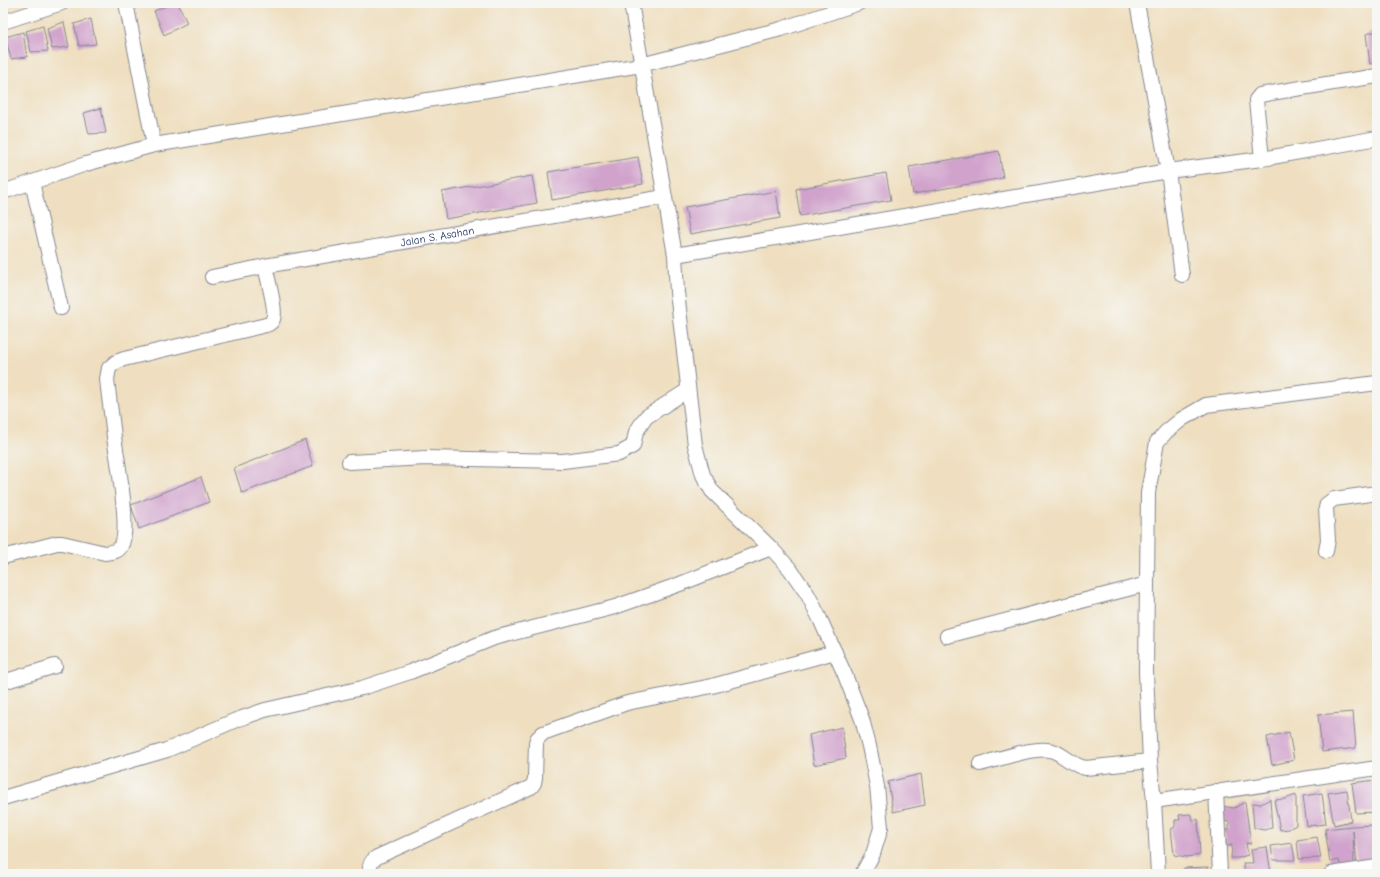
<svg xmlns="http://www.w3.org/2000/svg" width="1380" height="877" font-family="'Comic Neue',sans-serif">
  <rect width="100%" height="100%" fill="#f6f6f2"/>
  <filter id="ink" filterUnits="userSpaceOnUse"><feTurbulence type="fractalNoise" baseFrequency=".025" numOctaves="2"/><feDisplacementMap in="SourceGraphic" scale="8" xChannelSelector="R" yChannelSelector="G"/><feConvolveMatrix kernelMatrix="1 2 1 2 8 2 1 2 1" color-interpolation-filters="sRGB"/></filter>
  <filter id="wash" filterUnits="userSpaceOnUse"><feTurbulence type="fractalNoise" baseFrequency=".012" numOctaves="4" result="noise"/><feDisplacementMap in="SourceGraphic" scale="16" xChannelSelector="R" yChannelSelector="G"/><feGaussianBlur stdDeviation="0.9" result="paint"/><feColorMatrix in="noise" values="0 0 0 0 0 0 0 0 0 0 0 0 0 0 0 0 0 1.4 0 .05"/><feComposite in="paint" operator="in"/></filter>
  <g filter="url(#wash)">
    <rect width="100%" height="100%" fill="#efdfc0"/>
    <g id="blocks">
      <path fill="#d0a2cc" d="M 173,3 L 178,3 L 187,23 L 164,35 L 154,11 Z
        M 91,19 L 96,44 L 79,46 L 74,24 Z
        M 64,22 L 69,47 L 52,49 L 47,28 Z
        M 43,26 L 48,51 L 31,52 L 26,31 Z
        M 1377,31 L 1377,63 L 1370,64 L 1366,34 Z
        M 23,32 L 27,57 L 11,59 L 5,37 Z
        M 101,108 L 106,133 L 89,134 L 84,113 Z
        M 999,151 L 1003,178 L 913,194 L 909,167 Z
        M 638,157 L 643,184 L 552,200 L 548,172 Z
        M 886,173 L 891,200 L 800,216 L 796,189 Z
        M 532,176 L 537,203 L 446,219 L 442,192 Z
        M 776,191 L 780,218 L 690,234 L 685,207 Z
        M 305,440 L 313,466 L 242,493 L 234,468 Z
        M 201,477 L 209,502 L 139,529 L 131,505 Z
        M 1353,712 L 1356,748 L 1322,752 L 1318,715 Z
        M 842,727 L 846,758 L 814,765 L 809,735 Z
        M 1289,732 L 1294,760 L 1272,765 L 1267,737 Z
        M 921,774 L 925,805 L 893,812 L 888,782 Z
        M 1375,780 L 1377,812 L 1356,813 L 1352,783 Z
        M 1347,790 L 1351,821 L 1334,825 L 1328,793 Z
        M 1322,793 L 1326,824 L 1307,826 L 1303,796 Z
        M 1296,795 L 1296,825 L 1289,829 L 1280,830 L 1274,800 L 1285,799 Z
        M 1270,799 L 1272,828 L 1264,830 L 1254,828 L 1252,803 L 1261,804 Z
        M 1245,802 L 1251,844 L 1246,843 L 1248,855 L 1238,858 L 1231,858 L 1232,845 L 1227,846 L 1224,830 L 1229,830 L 1229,822 L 1224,821 L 1222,806 L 1234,808 Z
        M 1190,814 L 1194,821 L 1198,819 L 1200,855 L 1187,857 L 1174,855 L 1171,829 L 1175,827 L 1175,820 L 1180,820 L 1179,815 Z
        M 1375,825 L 1377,861 L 1357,864 L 1353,831 L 1354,864 L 1340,865 L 1339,860 L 1330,862 L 1325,829 L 1352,826 Z
        M 1317,837 L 1321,858 L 1299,859 L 1297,840 Z
        M 1292,843 L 1295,860 L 1273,860 L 1271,846 Z
        M 1267,847 L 1271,874 L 1245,874 L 1243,863 L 1253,863 L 1251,849 Z
        M 1208,867 L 1208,874 L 1185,874 L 1184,868 Z"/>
    </g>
  </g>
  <g filter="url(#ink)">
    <use href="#blocks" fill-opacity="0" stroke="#85878f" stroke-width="1"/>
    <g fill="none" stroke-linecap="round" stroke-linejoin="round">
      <g stroke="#85878f" stroke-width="16">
        <g id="minor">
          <path d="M 126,3 L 154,145"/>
          <path d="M 631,3 L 675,255 L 677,292 L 695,445 L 703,475 L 712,491 L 771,548 L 790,569 L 808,595 L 820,619 L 845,675 L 862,719 L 869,746 L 877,786 L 881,828 L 873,854 L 862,874"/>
          <path d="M 1137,3 L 1168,171 L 1182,275"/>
          <path d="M 3,22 L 62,3"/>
          <path d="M 1262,159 L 1256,100 L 1260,95 L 1289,90 L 1377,76"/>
          <path d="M 32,182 L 61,308"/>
          <path d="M 3,192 L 86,164 L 154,145 L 641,65 L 781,29 L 859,3"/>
          <path d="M 675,255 L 1168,171 L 1262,159 L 1377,138"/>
          <path id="s1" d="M 212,277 L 265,266 L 664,197"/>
          <path d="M 349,462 L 426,458 L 563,461 L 619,454 L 633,446 L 636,432 L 646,417 L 688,390"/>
          <path d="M 1326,551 L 1328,540 L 1326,508 L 1327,504 L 1334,499 L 1377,493"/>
          <path d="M 3,557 L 57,543 L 62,543 L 105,553 C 111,552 118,552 121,546 C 131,530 117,458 114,437 C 112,418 109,399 107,379 L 109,368 L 116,362 L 124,359 L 266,325 C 269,324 272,323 273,319 C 277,312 267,276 265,266"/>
          <path d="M 947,636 L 1147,584"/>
          <path d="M 3,682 L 55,666"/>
          <path d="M 980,764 C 998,760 1036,745 1053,751 C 1065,755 1072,766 1086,768 L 1150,761"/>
          <path d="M 1216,791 L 1220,874"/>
          <path d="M 3,798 L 167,750 L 236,720 L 265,710 L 362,688 L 410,672 L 494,638 L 615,607 L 680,584 L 771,548"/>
          <path d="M 1154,801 L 1377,768"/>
          <path d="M 372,874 C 368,866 370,862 377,857 L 531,787 L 534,783 L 535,778 L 536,743 L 537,739 L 543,733 L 627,703 L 712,686 L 835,652"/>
          <path d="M 1158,874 L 1154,801 L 1150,761 L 1146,672 L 1148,493 L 1157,442 L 1166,432 L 1182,419 L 1206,405 L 1377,383"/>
          <path d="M 1331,874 L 1377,867"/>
        </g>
      </g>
      <use href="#minor" stroke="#fff" stroke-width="14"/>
    </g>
  </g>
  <g text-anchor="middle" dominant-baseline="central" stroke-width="4" stroke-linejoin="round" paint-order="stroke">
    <g font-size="11" fill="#1b2f5e" stroke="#f6f6f2">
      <text stroke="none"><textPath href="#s1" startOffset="229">Jalan S. Asahan</textPath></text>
    </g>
  </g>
  <rect width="1380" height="877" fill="none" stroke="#f6f6f2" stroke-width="16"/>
</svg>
